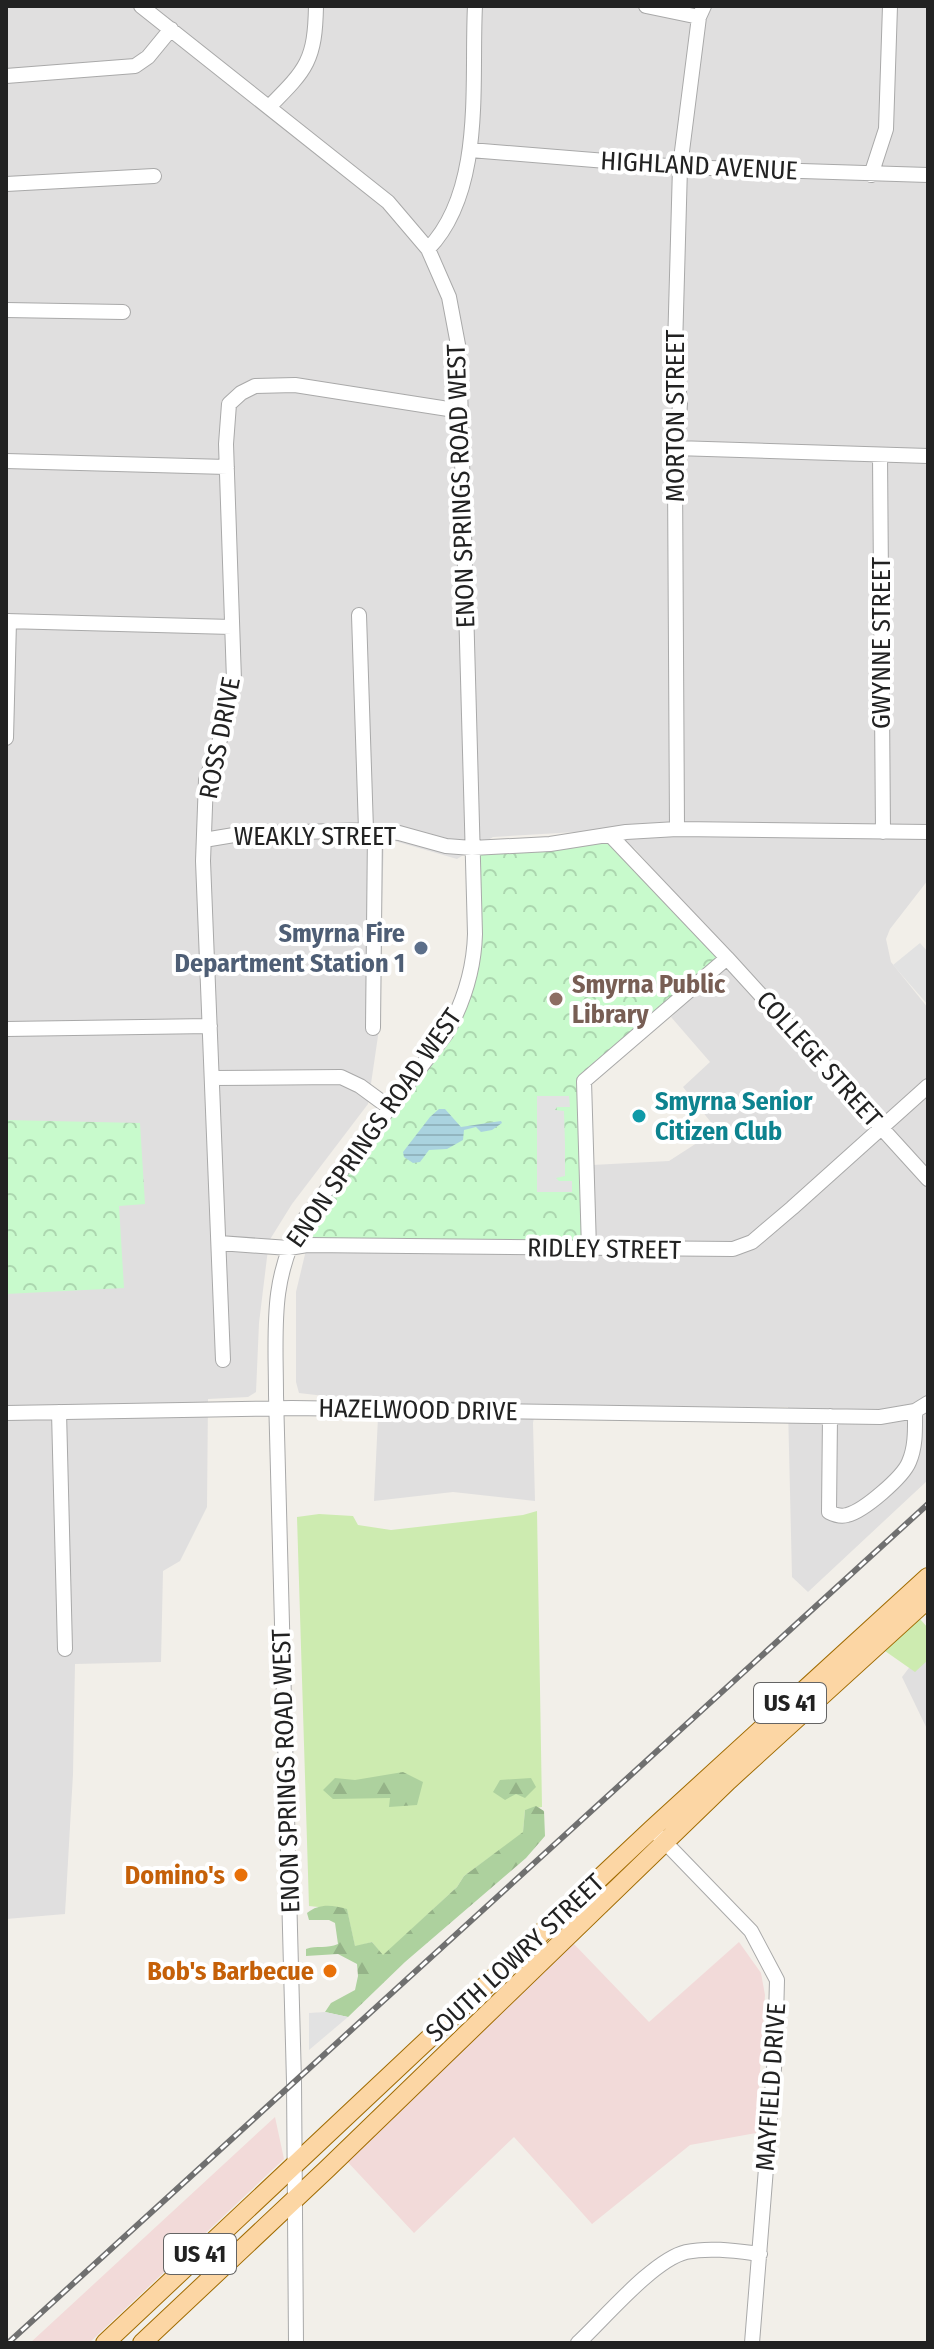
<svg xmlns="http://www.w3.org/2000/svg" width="934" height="2349" font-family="'Fira Sans Condensed',sans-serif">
  <defs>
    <pattern id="forest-firs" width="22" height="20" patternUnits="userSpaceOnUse" patternTransform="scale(2)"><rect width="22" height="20" fill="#add19e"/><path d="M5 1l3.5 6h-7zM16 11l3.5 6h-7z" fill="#95b388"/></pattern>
    <pattern id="park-crowns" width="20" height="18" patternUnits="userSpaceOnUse" patternTransform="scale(2)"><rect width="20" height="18" fill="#c8facc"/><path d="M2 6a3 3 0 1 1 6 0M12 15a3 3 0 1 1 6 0" fill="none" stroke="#acd6af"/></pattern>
    <pattern id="water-rules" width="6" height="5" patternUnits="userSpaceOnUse" patternTransform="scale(2)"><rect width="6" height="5" fill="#aad3df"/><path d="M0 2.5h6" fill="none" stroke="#92b5bf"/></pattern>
  </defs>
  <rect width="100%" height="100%" fill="#f2efe9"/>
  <path fill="#e0dfdf" d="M 6,6 L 928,6 L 928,880 L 890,929 L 886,939 L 891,962 L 928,1008 L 928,1480 L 808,1592 L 792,1577 L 788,1407 L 536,1406 L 533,1423 L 535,1501 L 453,1492 L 374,1501 L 378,1417 L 376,1402 L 299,1393 L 296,1382 L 296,1292 L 306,1250 L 592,1165 L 669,1161 L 717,1130 L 683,1087 L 710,1062 L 671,1017 L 734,959 L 635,849 L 611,830 L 493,837 L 457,859 L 384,838 L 378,1036 L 368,1104 L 292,1204 L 269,1241 L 259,1323 L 256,1392 L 248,1397 L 208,1399 L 207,1507 L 180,1561 L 163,1571 L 161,1662 L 75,1664 L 73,1774 L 65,1914 L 6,1919 Z
    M 928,1643 L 928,1731 L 902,1677 Z"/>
  <path fill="#f2dad9" d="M 739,1942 L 761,1973 L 765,1995 L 756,2133 L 690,2145 L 592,2224 L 514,2137 L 414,2233 L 344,2158 L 573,1943 L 649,2022 Z
    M 275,2117 L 284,2159 L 89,2343 L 30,2343 Z"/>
  <path fill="#cdebb0" d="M 537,1511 L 542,1807 L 525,1810 L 523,1833 L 464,1876 L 457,1887 L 383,1956 L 372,1942 L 355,1947 L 347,1910 L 309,1906 L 297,1517 L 319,1514 L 353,1516 L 358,1525 L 391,1530 L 523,1515 Z
    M 920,1619 L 928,1628 L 928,1660 L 915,1672 L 885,1651 Z"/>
  <path fill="url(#forest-firs)" d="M 403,1772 L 423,1782 L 417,1805 L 389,1807 L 390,1798 L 333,1799 L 323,1790 L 335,1778 L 355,1780 Z
    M 531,1778 L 536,1787 L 525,1798 L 516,1794 L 505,1800 L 493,1792 L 500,1780 Z
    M 536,1806 L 544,1811 L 545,1836 L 526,1858 L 405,1962 L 348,2017 L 325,2012 L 331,2003 L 355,1990 L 358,1976 L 357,1964 L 338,1954 L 306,1956 L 306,1949 C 317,1945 327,1949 338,1944 L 335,1923 L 329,1920 L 309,1920 L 307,1913 C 319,1903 333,1905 347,1909 L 355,1946 L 372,1942 L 383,1955 L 457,1887 L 464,1876 L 523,1832 L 525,1810 Z"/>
  <path fill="url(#park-crowns)" d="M 610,835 L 727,958 L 589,1075 L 589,1249 L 289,1248 L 438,1045 L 465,994 L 472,848 Z
    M 6,1120 L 140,1123 L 145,1204 L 119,1206 L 124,1288 L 6,1294 Z"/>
  <path fill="#e2e2e2" d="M 920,943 L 928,952 L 928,1005 L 893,965 Z
    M 537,1096 L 569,1096 L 570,1107 L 557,1107 L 555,1110 L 564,1111 L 565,1145 L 565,1176 L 556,1178 L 559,1181 L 572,1181 L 572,1192 L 537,1192 Z
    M 325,2012 L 348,2017 L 309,2050 L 309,2013 Z"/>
  <path fill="url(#water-rules)" d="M 439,1109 L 445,1109 L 461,1127 L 501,1121 L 502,1123 L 492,1130 L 481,1132 L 476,1127 L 464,1130 L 463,1140 L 447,1149 L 429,1150 L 420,1162 L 413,1163 L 404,1157 L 403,1152 L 430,1117 Z"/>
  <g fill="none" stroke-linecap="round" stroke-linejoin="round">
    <g stroke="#a9a9a9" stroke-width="16">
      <path id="minor" d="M 141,6 L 388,202 L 428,249 L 449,297 L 459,350 L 475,934 C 474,971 464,1002 446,1034 L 303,1221 C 269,1278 276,1332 276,1395 L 294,2082 L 296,2343
        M 646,6 L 699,17
        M 6,76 L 135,66 L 148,57 L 171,29
        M 270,106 C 307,69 315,60 316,6
        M 470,150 L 680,167 L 928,175
        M 871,175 L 886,129 L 890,6
        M 6,184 L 154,176
        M 428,249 C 485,190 471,82 475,6
        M 6,310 L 123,312
        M 675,448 L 928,456
        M 880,455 L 883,832
        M 6,461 L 227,467
        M 359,615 L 366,830
        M 6,621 L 232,627
        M 6,738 L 9,621
        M 677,829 L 675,475 L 680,403 L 675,348 L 680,167 L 699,17 L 704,6
        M 610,835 L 727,958 L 928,1179
        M 204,840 L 240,834 L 366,830 L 399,833 L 446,846 L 472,848 L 550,844 L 626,832 L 677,829 L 928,832
        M 373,1028 L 375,831
        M 6,1029 L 210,1026
        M 212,1078 L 341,1077 L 360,1086 L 390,1108
        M 219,1243 L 289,1248 L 307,1245 L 733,1249 L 752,1242 L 792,1208 L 928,1086
        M 589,1249 L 584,1081 L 727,958
        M 223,1360 L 203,861 L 206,780 L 223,731 L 234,680 L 226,444 L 229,404 L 241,393 L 255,386 L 295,385 L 461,411
        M 59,1412 L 65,1649
        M 6,1413 L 292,1408 L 880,1417 L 915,1411 L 928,1403
        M 830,1416 L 829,1512 C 835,1515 841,1517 847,1515 C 864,1511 903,1477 909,1462 C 916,1446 915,1428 915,1411
        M 659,1836 L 751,1931 L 777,1980 L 775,2056 L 752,2343
        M 578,2343 C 604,2319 653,2260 686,2252 C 710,2247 736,2251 760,2254"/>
    </g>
    <g stroke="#a06b00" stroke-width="20">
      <path id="major" d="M 105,2343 L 652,1829 L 928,1577
        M 142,2343 L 327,2169 L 728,1781 L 928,1599"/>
    </g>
    <use href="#minor" stroke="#fff" stroke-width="14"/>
    <use href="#major" stroke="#fcd6a4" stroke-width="18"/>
    <g stroke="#707070" stroke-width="6">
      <path id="rail" d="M 8,2343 L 928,1504"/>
    </g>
    <use href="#rail" stroke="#fff" stroke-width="3" stroke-dasharray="9" stroke-linecap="butt"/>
  </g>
  <circle fill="#5c6f8a" stroke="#fff" stroke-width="3" cx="421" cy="948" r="8"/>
  <circle fill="#8d6e63" stroke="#fff" stroke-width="3" cx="556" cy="999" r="8"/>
  <circle fill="#0f9aa8" stroke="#fff" stroke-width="3" cx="639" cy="1116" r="8"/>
  <g fill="#e8710a" stroke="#fff" stroke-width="3">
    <circle cx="241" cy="1875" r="8"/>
    <circle cx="330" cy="1971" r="8"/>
  </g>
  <g text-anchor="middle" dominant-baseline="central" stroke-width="8" stroke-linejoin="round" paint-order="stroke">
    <g fill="#fff" stroke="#646464" stroke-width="2">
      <rect x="754" y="1683" width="72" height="40" rx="6"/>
      <rect x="164" y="2234" width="72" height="40" rx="6"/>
    </g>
    <g font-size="24" font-weight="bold" fill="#222">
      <text x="790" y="1703">US 41</text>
      <text x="200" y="2254">US 41</text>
    </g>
    <g font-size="26" fill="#222" stroke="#fff">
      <text transform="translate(699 166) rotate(3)">HIGHLAND AVENUE</text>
      <text transform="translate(675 416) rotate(-90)">MORTON STREET</text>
      <text transform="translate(461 486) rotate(-92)">ENON SPRINGS ROAD WEST</text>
      <text transform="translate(881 643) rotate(-90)">GWYNNE STREET</text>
      <text transform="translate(220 738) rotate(-79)">ROSS DRIVE</text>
      <text x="315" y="836">WEAKLY STREET</text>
      <text transform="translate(819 1059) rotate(48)">COLLEGE STREET</text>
      <text transform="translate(374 1128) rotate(-55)">ENON SPRINGS ROAD WEST</text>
      <text transform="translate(604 1249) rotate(1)">RIDLEY STREET</text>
      <text transform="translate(418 1410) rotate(1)">HAZELWOOD DRIVE</text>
      <text transform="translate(286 1771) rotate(-92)">ENON SPRINGS ROAD WEST</text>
      <text transform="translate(515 1958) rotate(-43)">SOUTH LOWRY STREET</text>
      <text transform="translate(771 2087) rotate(-86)">MAYFIELD DRIVE</text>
    </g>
    <g font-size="26" font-weight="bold" fill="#4e5e75" stroke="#fff" text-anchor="end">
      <text x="405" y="933">Smyrna Fire<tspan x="405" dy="30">Department Station 1</tspan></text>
    </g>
    <g font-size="26" font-weight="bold" fill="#785e54" stroke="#fff" text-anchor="start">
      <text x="572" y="984">Smyrna Public<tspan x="572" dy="30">Library</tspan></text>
    </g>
    <g font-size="26" font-weight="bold" fill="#0d838f" stroke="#fff" text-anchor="start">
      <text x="655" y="1101">Smyrna Senior<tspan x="655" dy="30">Citizen Club</tspan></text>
    </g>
    <g font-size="26" font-weight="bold" fill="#c56008" stroke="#fff" text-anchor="end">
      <text x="225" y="1875">Domino's</text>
      <text x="314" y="1971">Bob's Barbecue</text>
    </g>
  </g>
  <rect width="934" height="2349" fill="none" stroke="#222222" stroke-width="16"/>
</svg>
